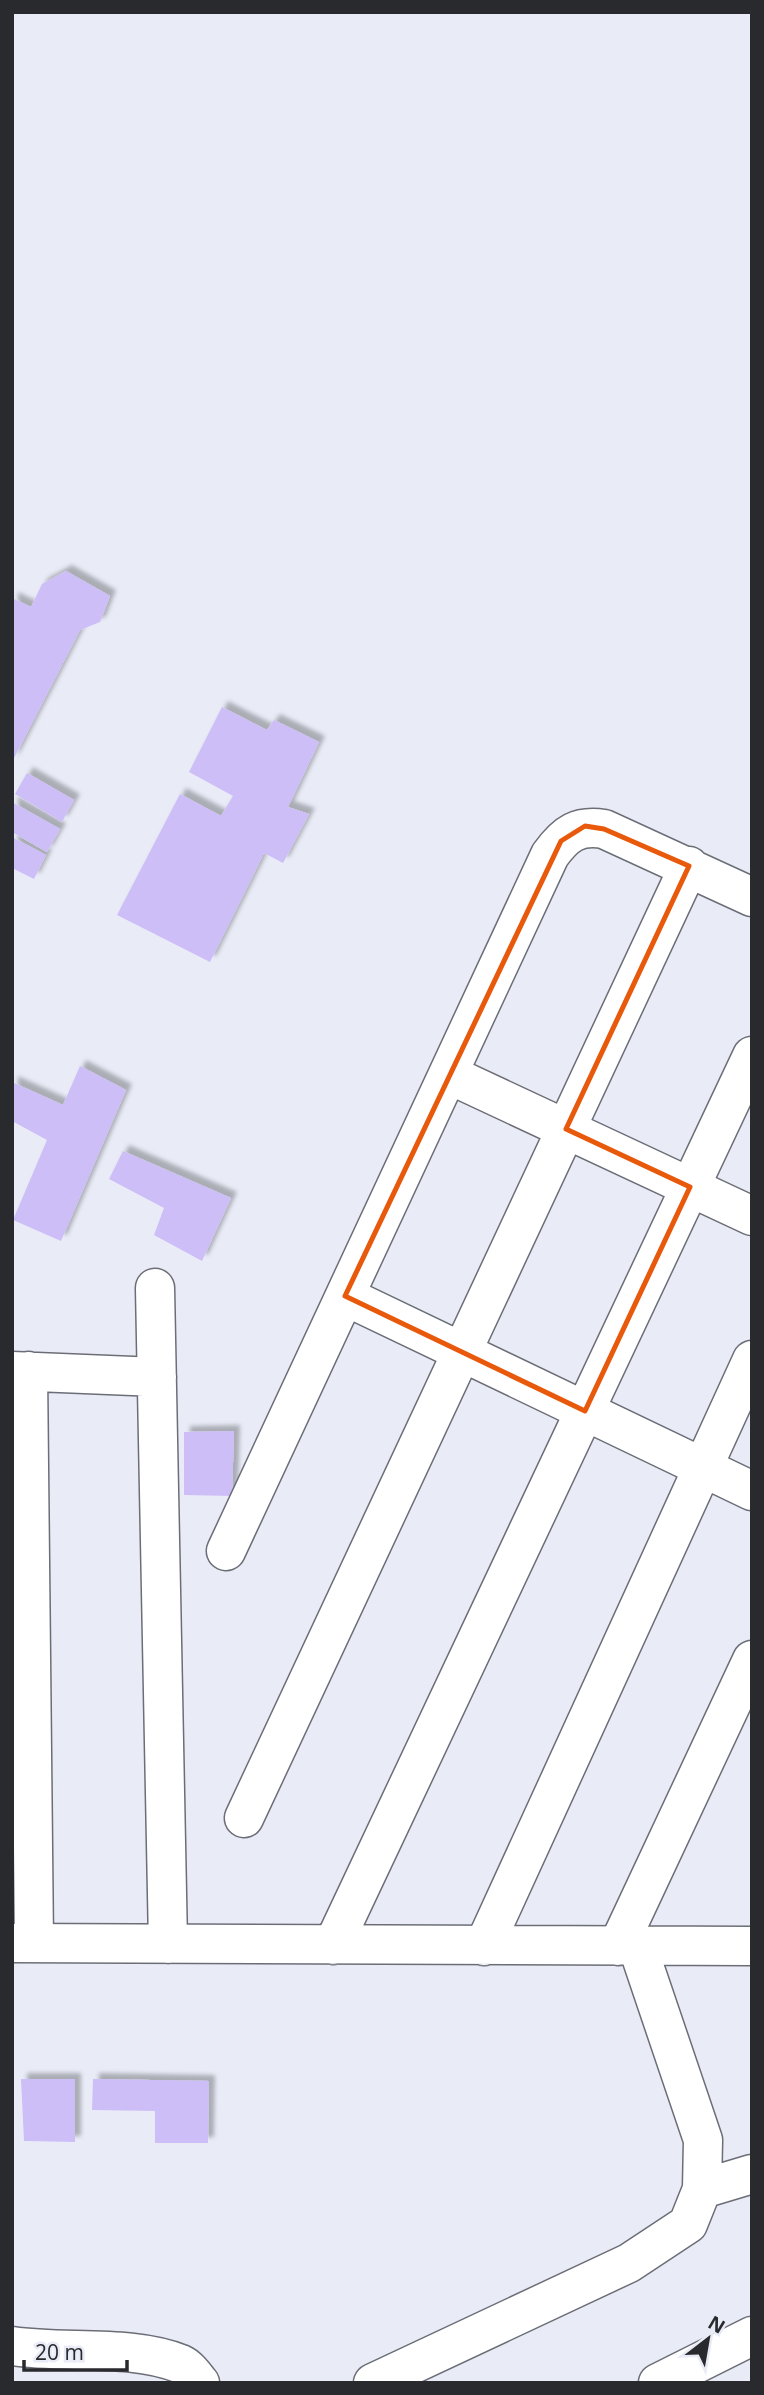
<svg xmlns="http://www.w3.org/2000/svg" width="764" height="2395" font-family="'Open Sans',sans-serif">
  <defs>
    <filter id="shadow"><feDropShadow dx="6" dy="-6" stdDeviation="2" flood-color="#0004"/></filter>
  </defs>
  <rect width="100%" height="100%" fill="#e9ecf7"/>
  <path fill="#cebef8" filter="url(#shadow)" d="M 66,571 L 110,596 L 100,622 L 80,630 L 12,762 L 12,598 L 31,607 L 42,584 Z
    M 222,707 L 267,730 L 274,720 L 319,742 L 288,807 L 309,814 L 283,863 L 264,853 L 210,962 L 117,915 L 180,794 L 221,816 L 233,796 L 189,772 Z
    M 27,773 L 74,800 L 62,822 L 15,794 Z
    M 12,802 L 60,829 L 47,852 L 12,832 Z
    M 12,837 L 46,855 L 34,879 L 12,868 Z
    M 80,1066 L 126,1090 L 61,1241 L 13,1220 L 47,1140 L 12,1121 L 12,1082 L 63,1105 Z
    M 123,1151 L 231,1198 L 202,1261 L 154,1235 L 164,1208 L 109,1179 Z
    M 234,1431 L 232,1496 L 184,1495 L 184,1432 Z
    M 21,2079 L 75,2079 L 75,2142 L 24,2141 Z
    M 93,2079 L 209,2081 L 208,2143 L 155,2143 L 155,2111 L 92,2110 Z"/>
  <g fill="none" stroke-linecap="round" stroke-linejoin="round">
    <g stroke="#6b6e77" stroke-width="41">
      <path id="minor" d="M 448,1074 L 752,1216
        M 155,1288 L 168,1944
        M 345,1296 L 752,1491
        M 12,1371 L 157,1377
        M 28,1371 L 34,1943
        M 226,1551 L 550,855 C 566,833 578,825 604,829 L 752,897
        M 244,1818 L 689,866
        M 12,1943 L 752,1946
        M 333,1945 L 752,1056
        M 484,1946 L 752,1360
        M 618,1946 L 752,1660
        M 702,2189 L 752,2174
        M 12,2346 C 65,2354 132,2344 181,2364 C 188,2367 195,2377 200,2383
        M 373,2383 L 629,2263 L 688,2224 L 702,2189 L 703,2140 L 637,1945
        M 658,2383 L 752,2336"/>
    </g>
    <use href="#minor" stroke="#fff" stroke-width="38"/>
  </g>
  <path fill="none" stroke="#e8590c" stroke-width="5" stroke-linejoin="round" d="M 585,826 L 604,829 L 689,866 L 566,1129 L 690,1187 L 585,1411 L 345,1296 L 561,841 Z"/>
  <rect width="764" height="2395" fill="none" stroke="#292a2e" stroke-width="28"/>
  <g transform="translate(708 2339) rotate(31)" stroke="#e9ecf7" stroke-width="5" paint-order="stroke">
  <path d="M0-5L12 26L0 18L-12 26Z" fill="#292a2e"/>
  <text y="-10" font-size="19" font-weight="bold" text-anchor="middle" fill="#292a2e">N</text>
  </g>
  <path d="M24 2360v10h103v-10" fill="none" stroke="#292a2e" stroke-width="3.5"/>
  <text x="35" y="2360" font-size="21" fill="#292a2e" stroke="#e9ecf7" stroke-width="5" paint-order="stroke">20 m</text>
</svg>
